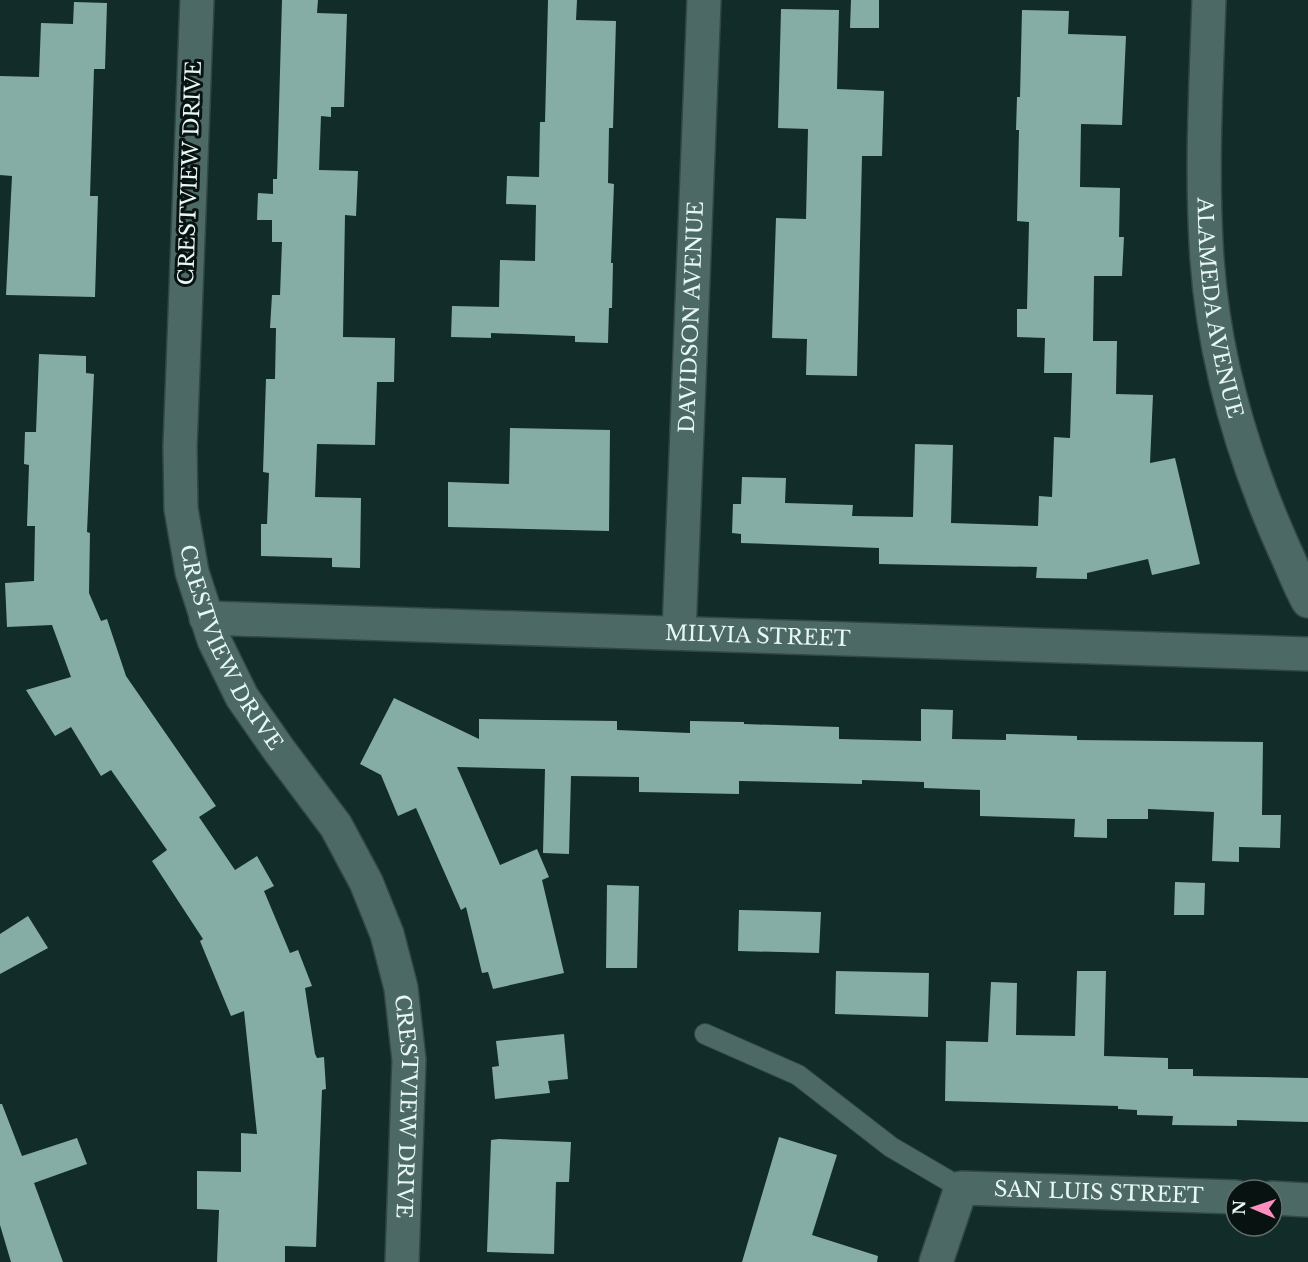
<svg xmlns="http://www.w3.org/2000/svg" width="1308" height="1262" font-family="'Libre Baskerville',serif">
  <rect width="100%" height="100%" fill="#112c29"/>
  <path fill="#86aca6" d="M 282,0 L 318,0 L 317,13 L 347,14 L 344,107 L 331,107 L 331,117 L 321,116 L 319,170 L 358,171 L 356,216 L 345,215 L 343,337 L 395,338 L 394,382 L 377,382 L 375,445 L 317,444 L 315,497 L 361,498 L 360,568 L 332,567 L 332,558 L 261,556 L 261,524 L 267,524 L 269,473 L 263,472 L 266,379 L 275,379 L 276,328 L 270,328 L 272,295 L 280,295 L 282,242 L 272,242 L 272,220 L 257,220 L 258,193 L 273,194 L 273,179 L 277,179 Z
    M 548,0 L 577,0 L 576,20 L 616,21 L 613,128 L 609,128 L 608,183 L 614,184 L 611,263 L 613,263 L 612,308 L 609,308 L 608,343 L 575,342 L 575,336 L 491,333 L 491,338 L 451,337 L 452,306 L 499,307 L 500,260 L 535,261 L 536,205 L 506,204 L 507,176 L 539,177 L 540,122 L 545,122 Z
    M 851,0 L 879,0 L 879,28 L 850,28 Z
    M 74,2 L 107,3 L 105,69 L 94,69 L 90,196 L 98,196 L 95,297 L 6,295 L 12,176 L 0,175 L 0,76 L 39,77 L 41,23 L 73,24 Z
    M 781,9 L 839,10 L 837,89 L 884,91 L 882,156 L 862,156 L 857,376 L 806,375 L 807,339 L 772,338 L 776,218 L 806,219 L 808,129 L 778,128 Z
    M 1022,10 L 1069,11 L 1068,34 L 1126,36 L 1122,125 L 1081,124 L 1080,187 L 1120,188 L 1119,237 L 1124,237 L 1122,276 L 1094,276 L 1093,341 L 1117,341 L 1116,394 L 1153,395 L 1150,463 L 1175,458 L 1200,564 L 1152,575 L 1148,559 L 1087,573 L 1087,579 L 1036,578 L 1037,567 L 879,564 L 879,548 L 741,543 L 741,534 L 732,533 L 733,504 L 741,504 L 742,477 L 786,478 L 785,503 L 853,505 L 852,516 L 913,517 L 915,444 L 953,445 L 951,523 L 1038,526 L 1039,496 L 1052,497 L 1054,437 L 1070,438 L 1072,373 L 1044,373 L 1045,338 L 1017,337 L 1017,309 L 1027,309 L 1029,222 L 1017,221 L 1019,130 L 1016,130 L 1017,97 L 1020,97 Z
    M 39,354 L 86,356 L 86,373 L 94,374 L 87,532 L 90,533 L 89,593 L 101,621 L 107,619 L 126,676 L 216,806 L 199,817 L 235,870 L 257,856 L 274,886 L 264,891 L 290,953 L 298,950 L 312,986 L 305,988 L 315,1054 L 317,1058 L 324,1057 L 326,1089 L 322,1090 L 316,1247 L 285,1246 L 285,1262 L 217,1262 L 219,1210 L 197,1209 L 197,1171 L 241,1172 L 241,1133 L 257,1134 L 244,1011 L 231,1016 L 200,941 L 203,939 L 152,861 L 167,850 L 111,770 L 101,776 L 71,727 L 55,736 L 26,690 L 71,677 L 52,625 L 7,627 L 5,583 L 34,581 L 35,526 L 27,526 L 29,465 L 24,464 L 25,432 L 36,432 Z
    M 510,428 L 610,430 L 609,531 L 448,527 L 448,482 L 509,484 Z
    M 394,698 L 479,739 L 479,719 L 617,721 L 617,730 L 690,733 L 690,721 L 744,722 L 744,724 L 839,727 L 839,739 L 921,741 L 921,709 L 953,710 L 952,739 L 1006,740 L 1006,734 L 1077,736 L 1077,740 L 1263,742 L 1262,815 L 1281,815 L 1280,848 L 1239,847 L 1239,862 L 1212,861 L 1214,812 L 1148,809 L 1148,819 L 1107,819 L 1107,838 L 1074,837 L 1075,819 L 980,816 L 980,790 L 924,788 L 924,782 L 862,780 L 862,784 L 739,781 L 739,794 L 639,792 L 639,777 L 571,776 L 569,854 L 543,853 L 545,769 L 457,767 L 500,865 L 537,849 L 549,877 L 542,880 L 564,973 L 493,989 L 488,972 L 482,973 L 466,907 L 461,910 L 416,808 L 398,816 L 381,775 L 360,764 Z
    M 1175,882 L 1205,883 L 1204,915 L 1174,915 Z
    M 607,885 L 639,886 L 637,968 L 606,968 Z
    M 739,910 L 821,912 L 819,953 L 738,951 Z
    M 28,916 L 48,948 L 0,974 L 0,934 Z
    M 836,971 L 929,973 L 928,1017 L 835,1014 Z
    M 1077,971 L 1106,971 L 1104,1056 L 1168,1058 L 1168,1069 L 1193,1069 L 1193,1076 L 1308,1078 L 1308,1122 L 1237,1120 L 1237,1126 L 1172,1125 L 1173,1116 L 1137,1115 L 1137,1110 L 1118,1109 L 1118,1106 L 945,1101 L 946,1041 L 988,1042 L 991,982 L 1017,983 L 1016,1035 L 1075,1036 Z
    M 564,1034 L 568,1079 L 548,1081 L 550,1093 L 495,1099 L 492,1067 L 499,1066 L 496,1041 Z
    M 0,1104 L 2,1104 L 22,1156 L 77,1138 L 87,1164 L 34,1183 L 63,1262 L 11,1262 L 0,1225 Z
    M 779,1137 L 837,1155 L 812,1235 L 878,1256 L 877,1262 L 742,1262 Z
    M 499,1139 L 571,1142 L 569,1182 L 556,1182 L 554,1254 L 487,1252 L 491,1140 Z"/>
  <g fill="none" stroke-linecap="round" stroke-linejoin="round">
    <g stroke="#334744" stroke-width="22">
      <path id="lane" d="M 705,1034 L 798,1075 L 891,1147 L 961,1188"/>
    </g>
    <g stroke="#334744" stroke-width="36">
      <g id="street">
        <path id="s1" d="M 197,0 L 180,447 L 181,509 L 192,572 L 214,640 L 242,697 L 279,750 L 336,826 L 366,882 L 387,934 L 401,988 L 409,1060 L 402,1262"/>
        <path id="s2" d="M 1209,0 C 1206,86 1201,172 1207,259 C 1214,359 1244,460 1285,551 C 1293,568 1299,585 1308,601"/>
        <path id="s3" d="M 206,618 L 1308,654"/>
        <path id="s4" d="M 679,633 L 704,0"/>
        <path d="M 1272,1198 L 1308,1200"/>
        <path id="s5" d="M 936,1262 L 961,1188 L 1236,1197"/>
      </g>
    </g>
    <use href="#lane" stroke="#4c6965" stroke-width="20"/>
    <use href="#street" stroke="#4c6965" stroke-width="33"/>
  </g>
  <g text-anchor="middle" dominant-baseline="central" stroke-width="6" stroke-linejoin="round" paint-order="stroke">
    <g font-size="21" fill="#e7f7f4" stroke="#071211">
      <text transform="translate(190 173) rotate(-88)">CRESTVIEW DRIVE</text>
      <text stroke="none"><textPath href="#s2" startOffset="309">ALAMEDA AVENUE</textPath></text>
      <text stroke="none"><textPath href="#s4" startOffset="316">DAVIDSON AVENUE</textPath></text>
      <text stroke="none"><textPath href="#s3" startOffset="552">MILVIA STREET</textPath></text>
      <text stroke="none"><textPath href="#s1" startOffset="658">CRESTVIEW DRIVE</textPath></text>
      <text stroke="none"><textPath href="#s1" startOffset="1162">CRESTVIEW DRIVE</textPath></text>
      <text stroke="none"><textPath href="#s5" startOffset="216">SAN LUIS STREET</textPath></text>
    </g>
  </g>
  <g transform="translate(1254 1208) rotate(272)"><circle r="28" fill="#071211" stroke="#616e6c" stroke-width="1.5"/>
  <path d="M0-4.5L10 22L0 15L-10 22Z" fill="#fd8ebf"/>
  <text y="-9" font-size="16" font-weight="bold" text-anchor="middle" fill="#e7f7f4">N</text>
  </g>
</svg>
